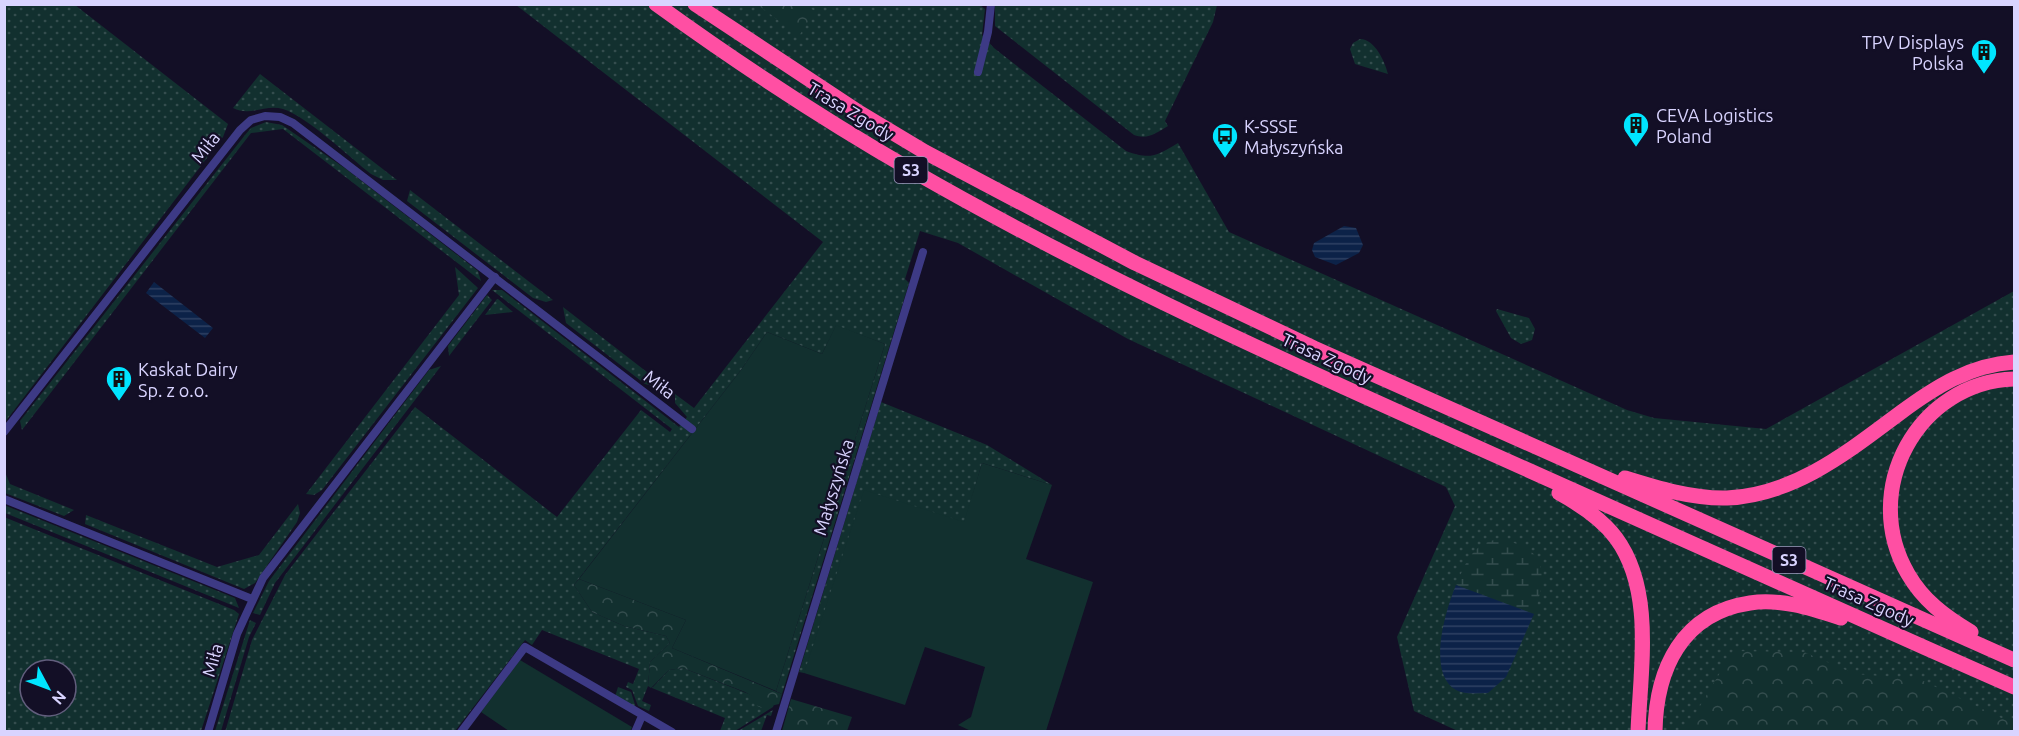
<svg xmlns="http://www.w3.org/2000/svg" width="2019" height="736" font-family="Ubuntu,sans-serif">
  <defs>
    <pattern id="grass-dots" width="8" height="8" patternUnits="userSpaceOnUse" patternTransform="scale(1.5)"><rect width="8" height="8" fill="#12302f"/><path d="M2 2h.1M6 6h.1" fill="none" stroke="#344d4e" stroke-width="1.8" stroke-linecap="round"/></pattern>
    <pattern id="forest-crowns" width="20" height="18" patternUnits="userSpaceOnUse" patternTransform="scale(1.5)"><rect width="20" height="18" fill="#12302f"/><path d="M2 6a3 3 0 1 1 6 0M12 15a3 3 0 1 1 6 0" fill="none" stroke="#344d4e"/></pattern>
    <pattern id="wetland-marsh" width="20" height="14" patternUnits="userSpaceOnUse" patternTransform="scale(1.5)"><rect width="20" height="14" fill="#12302f"/><path d="M1 5h8M5 5V1M11 12h8M15 12V8" fill="none" stroke="#344d4e"/></pattern>
    <pattern id="water-rules" width="6" height="5" patternUnits="userSpaceOnUse" patternTransform="scale(1.5)"><rect width="6" height="5" fill="#0c2248"/><path d="M0 2.5h6" fill="none" stroke="#2f4163"/></pattern>
  </defs>
  <rect width="100%" height="100%" fill="#130f26"/>
  <path fill="url(#grass-dots)" fill-rule="evenodd" d="M 4,5 L 75,5 L 228,124 L 223,137 L 5,422 Z
    M 516,5 L 980,5 L 985,9 L 982,35 L 994,48 L 1126,151 C 1151,160 1156,156 1178,143 L 1229,232 L 1627,410 L 1654,418 L 1766,429 L 2014,291 L 2014,731 L 1460,732 L 1414,711 L 1397,637 L 1455,506 L 1446,487 L 1128,339 L 958,243 L 920,231 L 905,279 L 909,283 L 782,694 L 776,691 L 885,344 L 836,326 L 822,354 L 767,332 L 741,370 L 574,585 L 592,612 L 624,626 L 666,636 L 670,643 L 650,662 L 648,686 L 642,701 L 651,705 L 649,711 L 638,706 L 632,690 L 626,687 L 628,682 L 633,684 L 639,669 L 542,630 L 532,645 L 525,640 L 455,731 L 225,732 L 252,640 L 285,575 L 415,407 L 557,517 L 641,410 L 670,432 L 672,429 L 492,290 L 502,290 L 679,427 L 687,417 L 675,403 L 675,394 L 694,408 L 823,242 Z
    M 995,5 L 1217,5 L 1213,22 L 1165,121 L 1168,126 C 1156,133 1148,140 1134,135 L 995,26 Z
    M 1360,39 C 1375,39 1385,62 1388,74 L 1355,64 L 1350,49 L 1353,43 Z
    M 260,74 L 397,180 L 383,180 L 371,174 C 349,157 308,117 283,109 C 265,104 250,117 233,108 Z
    M 266,122 L 282,125 L 346,169 L 478,271 L 481,281 L 283,129 L 251,133 L 22,430 L 20,421 L 245,135 L 251,128 Z
    M 410,190 L 553,300 L 546,302 L 533,298 L 407,201 Z
    M 455,267 L 478,288 L 322,490 L 314,495 L 306,494 L 459,295 Z
    M 487,295 L 492,300 L 449,356 L 448,346 Z
    M 497,299 L 498,299 L 513,312 L 485,315 Z
    M 563,307 L 665,386 L 660,388 L 645,384 L 566,323 Z
    M 1497,309 L 1529,318 L 1535,329 L 1532,340 L 1521,344 L 1511,338 L 1496,311 Z
    M 441,366 L 275,583 L 260,615 L 253,613 L 269,581 L 429,370 Z
    M 881,402 L 987,445 L 1052,485 L 982,463 L 965,522 L 804,673 L 799,672 Z
    M 5,472 L 10,484 L 74,510 L 64,516 L 5,493 Z
    M 298,504 L 300,513 L 297,522 L 255,583 L 244,589 L 85,524 L 86,515 L 217,567 L 259,555 Z
    M 4,505 L 235,598 L 239,608 L 5,513 Z
    M 4,517 L 234,610 L 239,614 L 201,731 L 5,730 ZM 30,670 L 66,670 L 66,706 L 30,706 Z
    M 250,620 L 256,623 L 249,637 L 221,731 L 215,731 Z
    M 683,668 L 774,704 L 773,707 L 735,731 L 720,731 L 725,718 L 652,688 L 669,670 Z
    M 618,687 L 631,692 L 636,708 L 615,697 Z
    M 773,710 L 771,716 L 767,715 L 761,731 L 738,731 Z"/>
  <path fill="url(#forest-crowns)" d="M 758,5 L 804,5 L 815,11 L 799,36 Z
    M 579,579 L 686,620 L 672,648 L 782,694 L 779,704 L 762,708 L 755,705 L 752,696 L 745,692 L 683,668 L 669,670 L 651,688 L 648,686 L 650,662 L 670,643 L 666,636 L 624,626 L 592,612 L 574,585 Z
    M 1733,651 L 1804,652 L 1855,674 L 1919,679 L 2014,724 L 2014,731 L 1685,731 Z
    M 791,699 L 852,717 L 847,731 L 782,731 Z"/>
  <path fill="url(#wetland-marsh)" d="M 1494,540 C 1547,543 1548,573 1534,614 L 1456,585 C 1465,565 1471,546 1494,540 Z"/>
  <path fill="#12302f" d="M 836,325 L 885,344 L 776,691 L 672,648 L 686,620 L 579,579 L 741,370 L 767,332 L 822,354 Z
    M 982,463 L 1052,485 L 1026,559 L 1093,582 L 1046,731 L 971,731 L 958,725 L 971,717 L 985,667 L 925,647 L 905,705 L 804,673 L 864,490 L 964,522 Z
    M 520,660 L 632,727 L 630,732 L 509,731 L 481,712 Z"/>
  <path fill="url(#water-rules)" d="M 1344,226 L 1356,228 L 1363,245 L 1359,253 L 1336,265 L 1315,257 L 1312,250 L 1314,243 Z
    M 154,282 L 213,328 L 205,338 L 146,293 Z
    M 1456,585 L 1534,614 L 1506,677 L 1488,693 C 1477,693 1466,695 1456,690 C 1426,673 1446,609 1456,585 Z"/>
  <g fill="none" stroke-linecap="round" stroke-linejoin="round">
    <path stroke="#3d3a85" stroke-width="8" d="M 978,72 L 988,32 L 991,4
      M 4,432 L 240,130 L 251,120 L 265,116 L 280,117 L 293,123 L 692,429
      M 4,499 L 252,599
      M 208,732 L 237,634 L 263,578 L 495,277
      M 461,732 L 525,647 L 672,732
      M 635,732 L 642,716
      M 776,732 L 923,252"/>
    <path stroke="#ff4fa3" stroke-width="15" d="M 656,4 C 739,64 824,120 913,171 C 1099,278 1295,366 1490,453 C 1665,531 1839,610 2014,687
      M 695,4 L 860,113 L 925,152 L 1135,263 L 1314,348 L 2014,660
      M 1625,478 C 1657,488 1693,499 1727,498 C 1795,495 1849,451 1900,413 C 1935,387 1970,365 2014,362
      M 1559,493 C 1579,504 1602,519 1616,538 C 1655,591 1640,671 1638,732
      M 1971,632 C 1944,616 1923,600 1908,574 C 1859,490 1918,382 2014,379
      M 1655,732 C 1656,669 1682,613 1750,603 C 1780,598 1813,609 1841,618"/>
  </g>
  <defs>
    <g id="building-pin" transform="scale(1.35)"><path d="M0 17L-7.5 6A9.5 9.5 0 1 1 7.5 6Z" fill="#00e5ff" stroke="#130f26"/><path d="M-4-6H4V6H1V3H-1V6H-4ZM-2.5-4.3h1.7v1.8h-1.7ZM.8-4.3h1.7v1.8H.8ZM-2.5-1h1.7V.8h-1.7ZM.8-1h1.7V.8H.8Z" fill="#111"/></g>
    <g id="bus-pin" transform="scale(1.35)"><path d="M0 17L-7.5 6A9.5 9.5 0 1 1 7.5 6Z" fill="#00e5ff" stroke="#130f26"/><path d="M-5-6H5V4H4V6H2V4H-2V6H-4V4H-5ZM-3.5-4V0h7V-4ZM-3.5 1.2v1.5H-2V1.2ZM2 1.2v1.5H3.5V1.2Z" fill="#111"/></g>
  </defs>
  <g fill-rule="evenodd">
    <use href="#building-pin" x="1984" y="52"/>
    <use href="#building-pin" x="1636" y="125"/>
    <use href="#bus-pin" x="1225" y="136"/>
    <use href="#building-pin" x="119" y="379"/>
  </g>
  <g text-anchor="middle" dominant-baseline="central" stroke-width="4.5" stroke-linejoin="round" paint-order="stroke">
    <g fill="#130f26" stroke="#9e99be" stroke-width="1.5">
      <rect x="894.5" y="157" width="33" height="26" rx="4.5"/>
      <rect x="1772.5" y="547" width="33" height="26" rx="4.5"/>
    </g>
    <g font-size="16" font-weight="bold" fill="#d9d4ff">
      <text x="911" y="170">S3</text>
      <text x="1789" y="560">S3</text>
    </g>
    <g font-size="18" fill="#d9d4ff" stroke="#130f26" text-anchor="start">
      <text x="1964" y="42" text-anchor="end">TPV Displays<tspan x="1964" dy="21">Polska</tspan></text>
      <text x="1656" y="115">CEVA Logistics<tspan x="1656" dy="21">Poland</tspan></text>
      <text x="1244" y="126">K-SSSE<tspan x="1244" dy="21">Małyszyńska</tspan></text>
      <text x="138" y="369">Kaskat Dairy<tspan x="138" dy="21">Sp. z o.o.</tspan></text>
    </g>
    <g font-size="18" fill="#d9d4ff" stroke="#130f26">
      <text transform="translate(851 111) rotate(31)">Trasa Zgody</text>
      <text transform="translate(205 147) rotate(-51)">Miła</text>
      <text transform="translate(1327 358) rotate(25)">Trasa Zgody</text>
      <text transform="translate(660 384) rotate(38)">Miła</text>
      <text transform="translate(833 487) rotate(-73)">Małyszyńska</text>
      <text transform="translate(1869 601) rotate(24)">Trasa Zgody</text>
      <text transform="translate(212 660) rotate(-74)">Miła</text>
    </g>
  </g>
  <rect width="2019" height="736" fill="none" stroke="#d9d4ff" stroke-width="12"/>
  <g transform="translate(48 688) rotate(131)"><circle r="28" fill="#130f26" stroke="#625e7d" stroke-width="1.5"/>
  <path d="M0-4.5L10 22L0 15L-10 22Z" fill="#00e5ff"/>
  <text y="-9" font-size="16" font-weight="bold" text-anchor="middle" fill="#d9d4ff">N</text>
  </g>
</svg>
